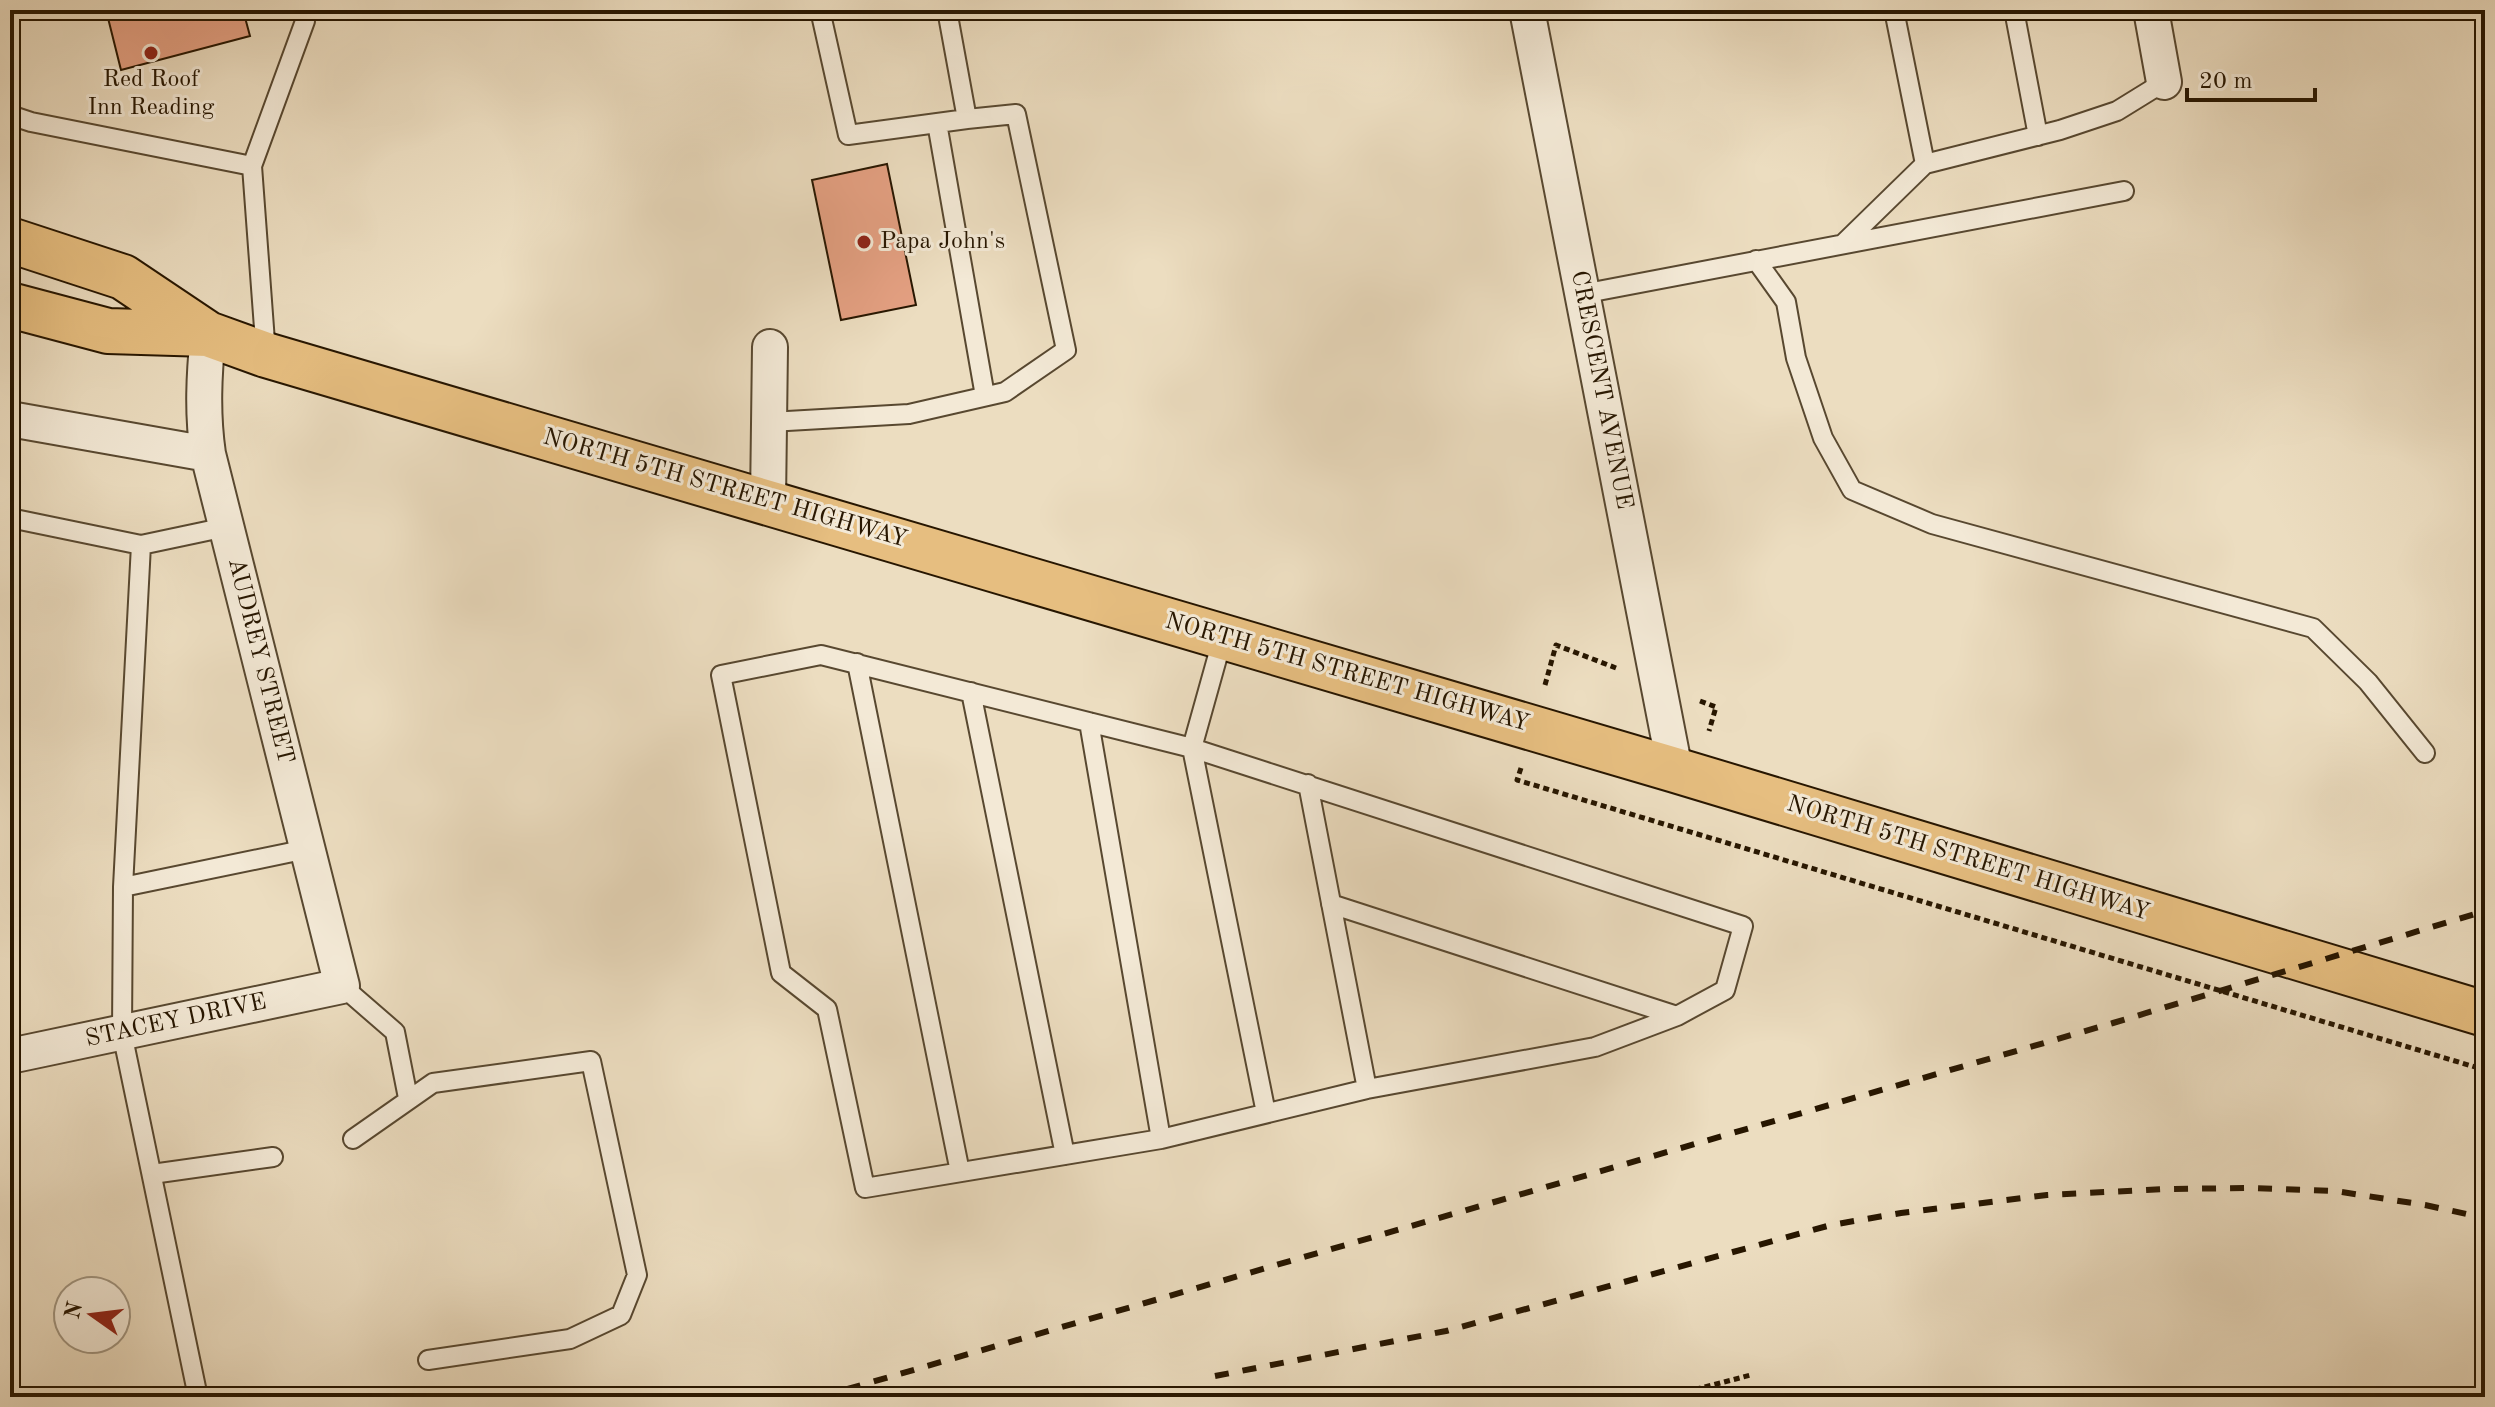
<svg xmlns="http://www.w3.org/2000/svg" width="2495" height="1407" font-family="'Old Standard TT',serif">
  <rect width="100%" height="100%" fill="#ecddc0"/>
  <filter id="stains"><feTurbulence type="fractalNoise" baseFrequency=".0025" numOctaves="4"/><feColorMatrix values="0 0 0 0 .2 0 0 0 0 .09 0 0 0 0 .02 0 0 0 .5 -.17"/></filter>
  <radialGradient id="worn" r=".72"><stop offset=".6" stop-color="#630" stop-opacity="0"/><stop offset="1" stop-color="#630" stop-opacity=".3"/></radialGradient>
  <path fill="#e4a082" stroke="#271600" stroke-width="2" d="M 106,10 L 243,10 L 250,36 L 121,70 Z
    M 887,164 L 916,305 L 841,320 L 812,180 Z"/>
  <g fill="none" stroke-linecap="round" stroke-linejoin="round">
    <g stroke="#584830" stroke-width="22">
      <path id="lane" d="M 820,10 L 848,135 L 967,119
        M 2014,10 L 2038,136
        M 10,115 L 31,122 L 252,166
        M 937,123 L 985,396
        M 1925,164 L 2060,130 L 2117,111 L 2164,82
        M 1843,244 L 1925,164 L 1894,10
        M 1756,260 L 1786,302 L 1796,358 L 1823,438 L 1852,490 L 1932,524 L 2313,628 L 2368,682 L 2425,753
        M 1582,294 L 2124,191
        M 266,355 L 252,166 L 305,21 L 304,10
        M 770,422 L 909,414 L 1005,392 L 1066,350 L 1016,114 L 967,119 L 947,10
        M 10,518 L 141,545 L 226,527
        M 141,545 L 123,887 L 307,849
        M 1223,637 L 1192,748 L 821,655 L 721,675 L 781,973 L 827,1009 L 865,1188 L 1161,1139 L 1367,1089 L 1595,1047 L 1677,1016 L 1725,990 L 1743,926 L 1192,748 L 1266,1113
        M 857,663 L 960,1172
        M 971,692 L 1065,1155
        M 1089,722 L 1161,1139
        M 1308,784 L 1367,1089
        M 123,887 L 122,1033 L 198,1397
        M 1331,904 L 1677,1016
        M 342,986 L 395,1032 L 408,1098
        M 353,1139 L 433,1083 L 591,1061 L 637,1275 L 621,1315 L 570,1339 L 428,1360
        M 152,1174 L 273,1157"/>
    </g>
    <g stroke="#584830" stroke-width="38">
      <path id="street" d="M 1527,10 L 1675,770
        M 2151,10 L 2164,82
        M 10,419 L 208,454
        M 768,501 L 770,347
        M 10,1056 L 342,986 L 208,454 C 202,413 204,375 208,334"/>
    </g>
    <g stroke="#271600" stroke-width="48">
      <path id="primary" d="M 10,240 L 123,277 L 208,334 L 266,355 L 1675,770 L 2485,1014
        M 10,305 L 108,331 L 208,334"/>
    </g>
    <path stroke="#271600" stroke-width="5" stroke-dasharray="6 4" stroke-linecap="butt" d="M 1545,685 L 1556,645 L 1616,668
      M 1700,701 L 1716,707 L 1709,731
      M 1521,768 L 1517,780 L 2485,1070
      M 1666,1397 L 1751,1375"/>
    <use href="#lane" stroke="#f3e9d6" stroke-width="18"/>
    <use href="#street" stroke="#f3e9d6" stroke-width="34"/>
    <use href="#primary" stroke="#e6be80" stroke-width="44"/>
    <path stroke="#271600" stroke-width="6" stroke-dasharray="14 14" stroke-linecap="butt" d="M 1215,1376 L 1446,1331 L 1831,1225 L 1901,1213 L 2047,1195 L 2165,1189 L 2248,1188 L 2335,1191 L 2425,1205 L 2485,1218
      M 820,1397 L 2113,1023 L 2485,911"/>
  </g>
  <g fill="#8f2418" stroke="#f3e9d6" stroke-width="3">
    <circle cx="151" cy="53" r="8"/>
    <circle cx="864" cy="242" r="8"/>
  </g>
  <g text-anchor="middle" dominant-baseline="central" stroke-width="6" stroke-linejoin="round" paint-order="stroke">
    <g font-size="24" fill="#271600" stroke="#f3e9d6">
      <text x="151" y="80">Red Roof<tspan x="151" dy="28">Inn Reading</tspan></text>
      <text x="880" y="242" text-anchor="start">Papa John's</text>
    </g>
    <g font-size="24" fill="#271600" stroke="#f3e9d6">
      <text transform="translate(1601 390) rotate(79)">CRESCENT AVENUE</text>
      <text transform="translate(725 489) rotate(16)">NORTH 5TH STREET HIGHWAY</text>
      <text transform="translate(260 661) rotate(76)">AUDREY STREET</text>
      <text transform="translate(1347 673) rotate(16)">NORTH 5TH STREET HIGHWAY</text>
      <text transform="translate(1968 859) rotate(17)">NORTH 5TH STREET HIGHWAY</text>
      <text transform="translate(176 1021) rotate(-12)">STACEY DRIVE</text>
    </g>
  </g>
  <rect width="2495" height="1407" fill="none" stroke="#ecddc0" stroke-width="40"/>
  <rect x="12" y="12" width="2471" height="1383" fill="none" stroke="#271600" stroke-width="4"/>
  <rect x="20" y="20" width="2455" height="1367" fill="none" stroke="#271600" stroke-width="2"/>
  <g transform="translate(92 1315) rotate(284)"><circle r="38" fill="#f3e9d6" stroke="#a19580" stroke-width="2"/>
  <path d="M0-6L14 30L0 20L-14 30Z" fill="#8f2418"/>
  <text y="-12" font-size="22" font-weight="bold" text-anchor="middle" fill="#271600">N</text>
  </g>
  <path d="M2187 88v12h128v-12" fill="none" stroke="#271600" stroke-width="4"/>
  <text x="2199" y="88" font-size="24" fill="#271600" stroke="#f3e9d6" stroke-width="6" paint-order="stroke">20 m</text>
  <rect width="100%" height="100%" filter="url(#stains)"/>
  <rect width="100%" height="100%" fill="url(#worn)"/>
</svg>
